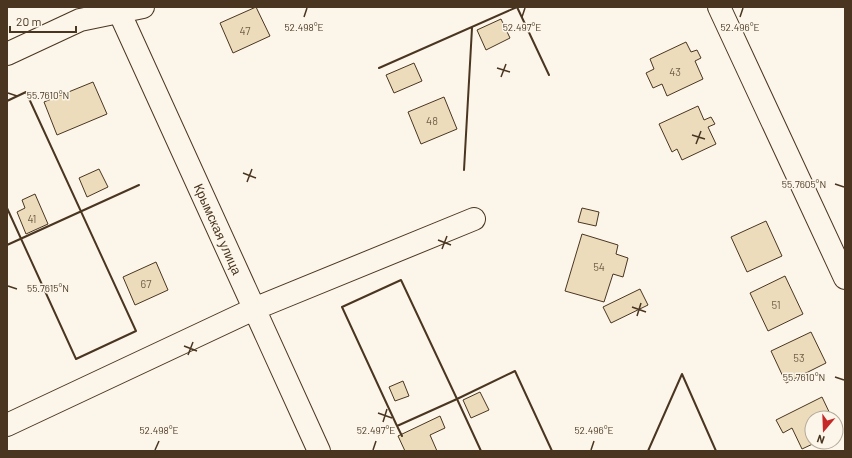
<svg xmlns="http://www.w3.org/2000/svg" width="852" height="458" font-family="Barlow,sans-serif">
  <rect width="100%" height="100%" fill="#fbf6e9"/>
  <path fill="#ecdcbc" stroke="#4a3520" d="M 256,7 L 270,36 L 233,53 L 220,23 Z
    M 501,19 L 510,38 L 486,50 L 477,30 Z
    M 686,42 L 691,52 L 697,50 L 701,58 L 695,61 L 703,79 L 667,96 L 662,84 L 653,88 L 646,73 L 654,69 L 650,59 Z
    M 414,63 L 422,81 L 394,93 L 386,75 Z
    M 93,82 L 107,114 L 57,135 L 44,102 Z
    M 444,97 L 457,129 L 421,144 L 408,112 Z
    M 698,106 L 704,120 L 711,117 L 715,124 L 708,127 L 716,144 L 682,160 L 677,149 L 672,152 L 659,124 Z
    M 99,169 L 108,187 L 87,197 L 79,178 Z
    M 35,194 L 48,224 L 26,234 L 17,212 L 25,208 L 22,200 Z
    M 582,208 L 599,212 L 596,226 L 578,222 Z
    M 766,221 L 782,256 L 747,272 L 731,237 Z
    M 582,234 L 618,245 L 616,254 L 628,258 L 623,277 L 613,274 L 604,302 L 565,291 Z
    M 156,262 L 168,290 L 135,305 L 123,277 Z
    M 785,276 L 803,314 L 768,331 L 750,293 Z
    M 640,289 L 648,305 L 611,323 L 603,307 Z
    M 811,332 L 826,363 L 786,383 L 771,351 Z
    M 403,381 L 409,396 L 395,401 L 389,387 Z
    M 480,392 L 489,410 L 471,418 L 463,400 Z
    M 822,397 L 832,418 L 812,418 L 812,442 L 817,442 L 802,449 L 792,428 L 783,433 L 776,420 Z
    M 440,416 L 445,428 L 430,435 L 437,451 L 405,451 L 398,436 Z"/>
  <g fill="none" stroke-linecap="round" stroke-linejoin="round">
    <g stroke="#4a3520" stroke-width="24">
      <path id="minor" d="M 117,7 L 319,451
        M 719,7 L 845,278
        M 7,54 L 80,20 L 143,7
        M 7,425 L 254,309 L 474,219"/>
    </g>
    <use href="#minor" stroke="#fbf6e9" stroke-width="22"/>
    <path stroke="#4a3520" stroke-width="2" d="M 517,7 L 549,75
      M 379,68 L 517,7
      M 7,101 L 26,92 L 136,331 L 76,359 L 7,208
      M 464,170 L 472,28
      M 7,245 L 139,185
      M 397,426 L 342,307 L 401,280 L 457,399 L 515,371 L 552,451
      M 402,436 L 397,426 L 457,399 L 481,451
      M 648,451 L 682,374 L 716,451"/>
  </g>
  <path fill="none" stroke="#4a3520" stroke-width="1.5" d="M 304,17 L 307,8M 522,17 L 525,8M 740,17 L 743,8M 497,68 L 510,72M 501,77 L 506,64M 8,93 L 17,96M 692,135 L 705,139M 696,144 L 701,131M 243,173 L 256,178M 247,182 L 252,169M 835,184 L 844,187M 438,240 L 451,245M 442,249 L 447,236M 8,286 L 17,289M 632,307 L 646,312M 637,316 L 641,303M 184,346 L 197,351M 188,355 L 193,342M 835,377 L 844,380M 378,413 L 392,418M 383,422 L 387,409M 155,450 L 159,441M 373,450 L 376,441M 591,450 L 594,441"/>
  <g text-anchor="middle" dominant-baseline="central" stroke-width="3" stroke-linejoin="round" paint-order="stroke">
    <g font-size="11" fill="#725f47">
      <text x="245" y="30">47</text>
      <text x="675" y="71">43</text>
      <text x="432" y="120">48</text>
      <text x="32" y="218">41</text>
      <text x="599" y="266">54</text>
      <text x="146" y="283">67</text>
      <text x="776" y="304">51</text>
      <text x="799" y="357">53</text>
    </g>
    <g font-size="13" fill="#4a3520" stroke="#fbf6e9">
      <text transform="translate(218 229) rotate(66)">Крымская улица</text>
    </g>
  </g>
  <g font-size="10" text-anchor="middle" fill="#4a3520" stroke="#fbf6e9" stroke-width="3" stroke-linejoin="round" paint-order="stroke">
    <text x="304" y="31">52.498°E</text>
    <text x="522" y="31">52.497°E</text>
    <text x="740" y="31">52.496°E</text>
    <text x="48" y="99">55.7610°N</text>
    <text x="804" y="188">55.7605°N</text>
    <text x="48" y="292">55.7615°N</text>
    <text x="804" y="381">55.7610°N</text>
    <text x="159" y="434">52.498°E</text>
    <text x="376" y="434">52.497°E</text>
    <text x="594" y="434">52.496°E</text>
  </g>
  <rect width="852" height="458" fill="none" stroke="#4a3520" stroke-width="16"/>
  <g transform="translate(824 430) rotate(199)"><circle r="19" fill="#fbf6e9" stroke="#b4a999"/>
  <path d="M0-3L7 15L0 10L-7 15Z" fill="#c62828"/>
  <text y="-6" font-size="11" font-weight="bold" text-anchor="middle" fill="#4a3520">N</text>
  </g>
  <path d="M10 26v6h66v-6" fill="none" stroke="#4a3520" stroke-width="2"/>
  <text x="16" y="26" font-size="12" fill="#4a3520" stroke="#fbf6e9" stroke-width="3" paint-order="stroke">20 m</text>
</svg>
